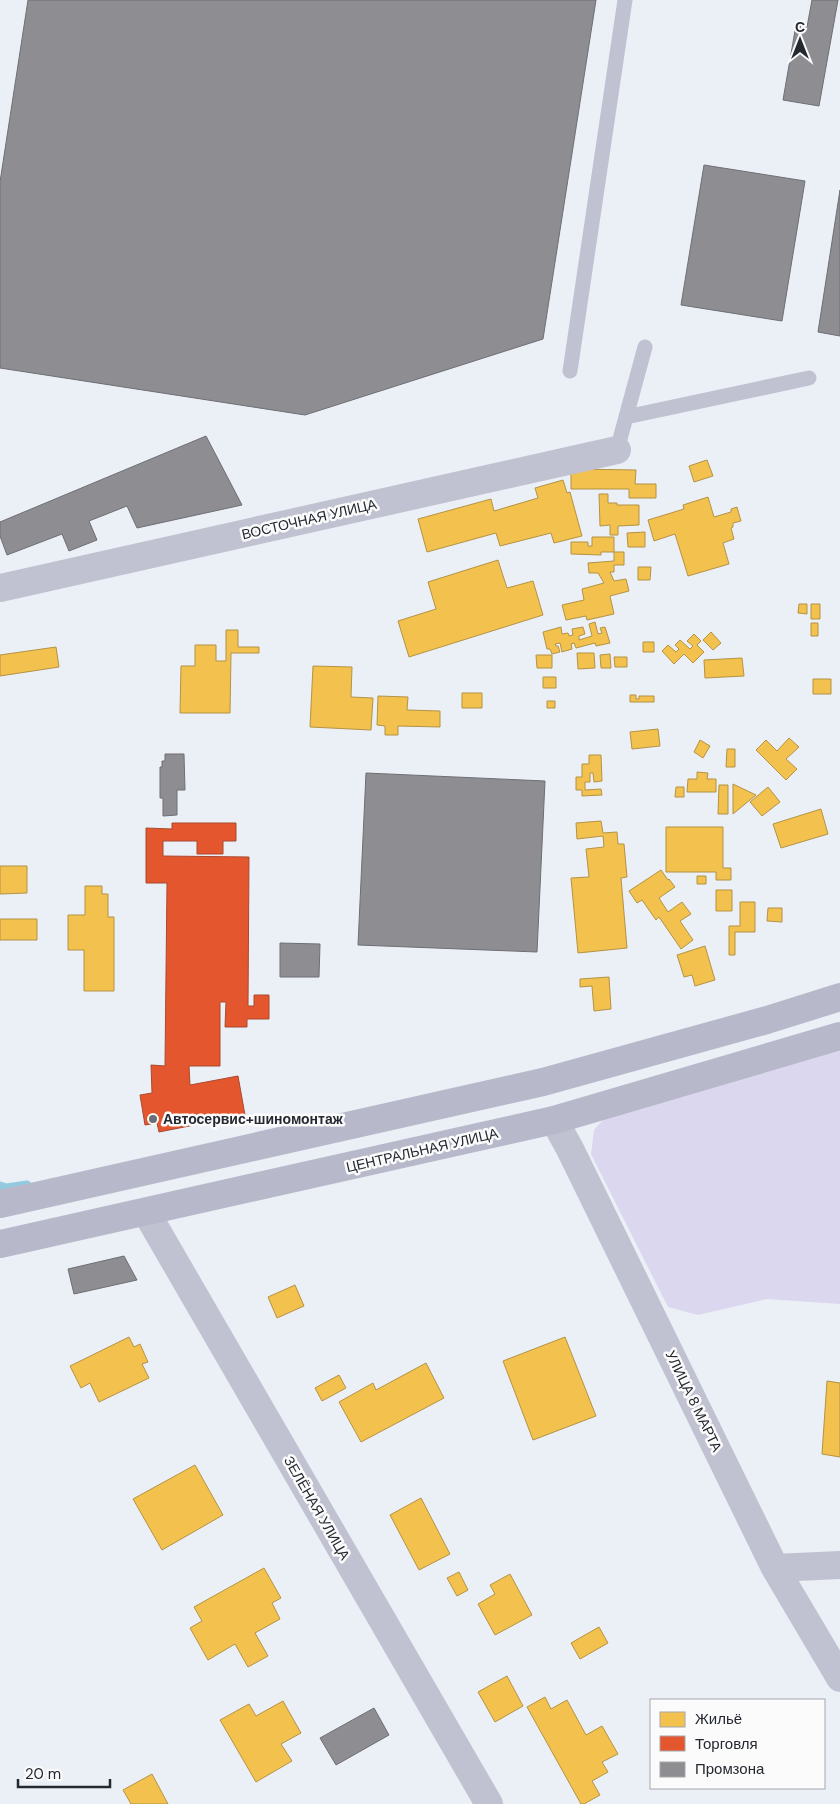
<svg xmlns="http://www.w3.org/2000/svg" width="840" height="1804" font-family="'DM Sans',sans-serif">
  <rect width="100%" height="100%" fill="#ebeff6"/>
  <path fill="#dbd7ee" d="M 840,1048 L 840,1304 L 767,1299 L 698,1315 L 668,1307 L 591,1154 L 594,1130 L 609,1113 Z"/>
  <path fill="#f2c14e" stroke="#b49345" d="M 707,460 L 713,476 L 694,482 L 689,466 Z
    M 571,469 L 636,470 L 635,484 L 656,484 L 656,498 L 629,498 L 629,489 L 571,489 Z
    M 563,480 L 567,493 L 570,492 L 582,536 L 554,543 L 551,533 L 500,546 L 496,533 L 427,552 L 418,519 L 491,499 L 494,511 L 538,498 L 535,488 Z
    M 599,494 L 608,494 L 608,503 L 617,503 L 617,505 L 639,505 L 639,525 L 618,526 L 618,535 L 610,535 L 610,525 L 600,526 Z
    M 708,497 L 714,517 L 731,512 L 731,509 L 737,507 L 741,521 L 733,523 L 733,527 L 731,528 L 734,539 L 723,543 L 729,564 L 688,576 L 675,534 L 654,541 L 648,520 L 684,509 L 683,505 Z
    M 645,532 L 645,547 L 628,547 L 627,533 Z
    M 592,537 L 614,537 L 614,552 L 601,552 L 601,555 L 571,554 L 571,542 L 588,542 L 588,546 L 592,546 Z
    M 614,552 L 624,552 L 624,565 L 614,565 L 614,572 L 610,572 L 614,581 L 626,579 L 629,591 L 610,596 L 614,614 L 587,620 L 586,616 L 566,620 L 562,605 L 584,600 L 582,589 L 604,583 L 598,573 L 589,573 L 588,563 L 614,561 Z
    M 498,560 L 507,588 L 533,581 L 543,615 L 409,657 L 398,621 L 436,609 L 428,582 Z
    M 638,567 L 651,567 L 650,580 L 638,580 Z
    M 799,604 L 807,604 L 807,614 L 798,613 Z
    M 811,604 L 820,604 L 820,619 L 811,619 Z
    M 595,622 L 598,634 L 602,633 L 600,628 L 605,627 L 610,643 L 596,646 L 595,643 L 576,648 L 574,643 L 571,644 L 572,649 L 562,652 L 560,643 L 555,644 L 556,646 L 558,646 L 560,652 L 552,654 L 550,649 L 547,649 L 543,632 L 561,627 L 562,634 L 568,633 L 569,636 L 573,635 L 572,629 L 583,627 L 585,634 L 579,636 L 579,640 L 592,636 L 589,624 Z
    M 811,623 L 818,623 L 818,636 L 811,636 Z
    M 226,630 L 238,630 L 238,647 L 259,647 L 259,653 L 231,653 L 230,713 L 180,713 L 181,666 L 195,666 L 195,645 L 216,645 L 216,661 L 226,661 Z
    M 711,632 L 721,643 L 713,650 L 703,640 Z
    M 694,634 L 701,641 L 697,645 L 704,652 L 693,663 L 684,654 L 674,664 L 662,651 L 668,645 L 676,652 L 679,649 L 675,645 L 680,640 L 690,649 L 693,646 L 687,641 Z
    M 643,642 L 654,642 L 654,652 L 643,652 Z
    M 56,647 L 59,667 L 0,676 L 0,655 Z
    M 577,653 L 594,653 L 595,668 L 578,669 Z
    M 610,654 L 611,668 L 601,668 L 600,655 Z
    M 536,655 L 552,655 L 552,668 L 537,668 Z
    M 614,657 L 627,657 L 627,667 L 615,667 Z
    M 742,658 L 744,676 L 705,678 L 704,660 Z
    M 313,666 L 352,667 L 351,697 L 373,698 L 371,730 L 310,727 Z
    M 543,677 L 556,677 L 556,688 L 543,688 Z
    M 813,679 L 831,679 L 831,694 L 813,694 Z
    M 462,693 L 482,693 L 482,708 L 462,708 Z
    M 630,695 L 636,695 L 636,699 L 639,699 L 639,696 L 654,696 L 654,702 L 630,702 Z
    M 378,696 L 408,697 L 407,710 L 440,711 L 440,727 L 398,726 L 398,735 L 385,735 L 385,726 L 377,725 Z
    M 547,701 L 555,701 L 555,708 L 547,708 Z
    M 658,729 L 660,746 L 632,749 L 630,732 Z
    M 789,738 L 799,747 L 786,759 L 797,769 L 786,780 L 756,750 L 766,740 L 777,751 Z
    M 700,740 L 710,746 L 703,758 L 694,752 Z
    M 727,749 L 735,749 L 735,767 L 726,767 Z
    M 589,755 L 601,755 L 602,781 L 594,782 L 593,773 L 590,773 L 590,782 L 585,782 L 585,790 L 601,789 L 602,795 L 582,796 L 582,790 L 576,790 L 576,777 L 582,777 L 582,764 L 589,764 Z
    M 697,772 L 708,773 L 707,779 L 716,779 L 716,792 L 687,792 L 688,779 L 697,779 Z
    M 733,784 L 756,795 L 733,814 Z
    M 719,785 L 728,785 L 728,814 L 718,814 Z
    M 676,787 L 684,787 L 684,797 L 675,797 Z
    M 768,787 L 780,802 L 762,816 L 750,802 Z
    M 821,809 L 828,834 L 781,848 L 773,824 Z
    M 601,821 L 603,833 L 617,832 L 618,844 L 624,844 L 627,877 L 621,878 L 627,948 L 578,953 L 571,878 L 589,877 L 586,849 L 604,847 L 603,836 L 577,839 L 576,823 Z
    M 666,827 L 723,827 L 723,868 L 731,868 L 731,880 L 716,880 L 716,872 L 666,872 Z
    M 0,866 L 27,866 L 27,893 L 0,894 Z
    M 661,870 L 668,880 L 669,879 L 675,887 L 659,898 L 668,912 L 682,902 L 691,914 L 680,921 L 693,940 L 681,949 L 659,917 L 656,920 L 642,900 L 637,903 L 629,891 Z
    M 697,876 L 706,876 L 706,884 L 697,884 Z
    M 85,886 L 102,886 L 102,894 L 108,894 L 108,917 L 114,917 L 114,991 L 84,991 L 84,950 L 68,950 L 68,915 L 85,915 Z
    M 716,890 L 732,890 L 732,911 L 716,911 Z
    M 740,902 L 755,902 L 755,932 L 735,932 L 735,955 L 729,955 L 729,926 L 740,926 Z
    M 768,908 L 782,908 L 782,922 L 767,921 Z
    M 0,919 L 37,919 L 37,940 L 0,940 Z
    M 705,946 L 715,980 L 695,986 L 692,975 L 684,977 L 677,955 Z
    M 609,977 L 611,1009 L 594,1011 L 592,986 L 580,987 L 580,979 Z
    M 295,1285 L 304,1306 L 277,1318 L 268,1297 Z
    M 129,1337 L 134,1347 L 140,1344 L 148,1362 L 142,1364 L 149,1378 L 99,1402 L 90,1383 L 81,1388 L 70,1366 Z
    M 565,1337 L 596,1416 L 533,1440 L 503,1361 Z
    M 426,1363 L 444,1398 L 361,1442 L 339,1402 L 373,1383 L 376,1390 Z
    M 339,1375 L 346,1388 L 322,1401 L 315,1388 Z
    M 827,1381 L 840,1383 L 840,1457 L 822,1454 Z
    M 195,1465 L 223,1515 L 162,1550 L 133,1499 Z
    M 421,1498 L 450,1554 L 419,1570 L 390,1515 Z
    M 264,1568 L 281,1598 L 272,1603 L 280,1619 L 255,1633 L 268,1656 L 248,1667 L 235,1644 L 208,1660 L 190,1628 L 202,1621 L 194,1607 Z
    M 459,1572 L 468,1590 L 457,1596 L 447,1578 Z
    M 510,1574 L 532,1615 L 495,1635 L 478,1604 L 495,1594 L 490,1585 Z
    M 599,1627 L 608,1643 L 580,1659 L 571,1643 Z
    M 507,1676 L 523,1706 L 495,1722 L 478,1692 Z
    M 545,1697 L 551,1709 L 567,1700 L 586,1735 L 602,1726 L 618,1754 L 602,1762 L 608,1772 L 592,1781 L 600,1795 L 584,1804 L 581,1804 L 527,1707 Z
    M 283,1701 L 301,1733 L 281,1744 L 292,1761 L 256,1782 L 220,1720 L 249,1704 L 256,1716 Z
    M 152,1774 L 168,1804 L 131,1804 L 123,1790 Z"/>
  <path fill="#e4572e" stroke="#aa492f" d="M 172,823 L 236,823 L 236,841 L 223,841 L 223,854 L 197,854 L 197,841 L 163,841 L 163,856 L 249,857 L 248,1006 L 254,1006 L 254,995 L 269,995 L 269,1019 L 247,1019 L 247,1027 L 225,1027 L 226,1002 L 220,1002 L 220,1066 L 189,1066 L 190,1085 L 238,1076 L 245,1115 L 159,1132 L 157,1123 L 145,1125 L 140,1095 L 152,1093 L 151,1065 L 165,1066 L 167,883 L 146,883 L 146,828 L 172,829 Z"/>
  <path fill="#8d8d92" stroke="#6e6f75" d="M 28,0 L 596,0 L 543,339 L 305,415 L 0,368 L 0,182 Z
    M 812,0 L 838,0 L 819,106 L 783,100 L 796,25 L 807,27 Z
    M 704,165 L 805,181 L 782,321 L 681,305 Z
    M 840,190 L 840,336 L 818,332 Z
    M 206,436 L 242,505 L 137,528 L 127,506 L 89,521 L 97,540 L 69,551 L 62,534 L 7,555 L 0,536 L 0,522 Z
    M 165,754 L 184,754 L 185,790 L 177,790 L 177,815 L 163,816 L 163,798 L 160,798 L 160,767 L 162,767 L 162,761 L 165,761 Z
    M 366,773 L 545,781 L 537,952 L 358,945 Z
    M 280,943 L 320,944 L 319,977 L 280,977 Z
    M 124,1256 L 137,1280 L 74,1294 L 68,1269 Z
    M 374,1708 L 389,1735 L 336,1765 L 320,1738 Z"/>
  <g fill="none" stroke-linecap="round" stroke-linejoin="round">
    <path stroke="#94cae0" stroke-width="9" d="M 0,1186 L 6,1188 L 27,1185"/>
    <path stroke="#c0c2d1" stroke-width="15" d="M 570,371 L 625,0
      M 626,417 L 809,378
      M 617,450 L 645,347"/>
    <path stroke="#c0c2d1" stroke-width="28" d="M 0,588 L 617,450
      M 554,1120 L 570,1149 L 775,1568 L 840,1678
      M 146,1212 L 489,1804
      M 775,1568 L 840,1565"/>
    <path stroke="#b7b9ca" stroke-width="28" d="M 0,1204 L 543,1082 L 767,1020 L 840,997
      M 0,1244 L 554,1120 L 840,1036"/>
  </g>
  <circle fill="#6a6e75" stroke="#fbfbfb" stroke-width="2" cx="153" cy="1119" r="5"/>
  <g text-anchor="middle" dominant-baseline="central" stroke-width="5" stroke-linejoin="round" paint-order="stroke">
    <g font-size="14" fill="#242830" stroke="#fbfbfb">
      <text transform="translate(309 519) rotate(-13)">ВОСТОЧНАЯ УЛИЦА</text>
      <text transform="translate(422 1150) rotate(-13)">ЦЕНТРАЛЬНАЯ УЛИЦА</text>
      <text transform="translate(694 1401) rotate(64)">УЛИЦА 8 МАРТА</text>
      <text transform="translate(317 1508) rotate(60)">ЗЕЛЁНАЯ УЛИЦА</text>
    </g>
    <g font-size="14" font-weight="bold" fill="#242830" stroke="#fbfbfb" text-anchor="start">
      <text x="163" y="1119">Автосервис+шиномонтаж</text>
    </g>
  </g>
  <rect x="650" y="1699" width="175" height="90" fill="#fbfbfb" stroke="#a5a7aa"/>
  <rect x="660" y="1712" width="25" height="15" fill="#f2c14e" stroke="#a5a7aa"/>
  <text x="695" y="1724" font-size="15" fill="#242830">Жильё</text>
  <rect x="660" y="1736" width="25" height="15" fill="#e4572e" stroke="#a5a7aa"/>
  <text x="695" y="1749" font-size="15" fill="#242830">Торговля</text>
  <rect x="660" y="1762" width="25" height="15" fill="#8d8d92" stroke="#a5a7aa"/>
  <text x="695" y="1774" font-size="15" fill="#242830">Промзона</text>
  <g transform="translate(800 40)" stroke="#fbfbfb" stroke-width="4" paint-order="stroke">
  <path d="M0-4L9 19L0 12L-9 19Z" fill="#242830"/>
  <text y="-8" font-size="14" font-weight="bold" text-anchor="middle" fill="#242830">С</text>
  </g>
  <path d="M18 1779v8h92v-8" fill="none" stroke="#242830" stroke-width="2.5"/>
  <text x="25" y="1779" font-size="15" fill="#242830" stroke="#fbfbfb" stroke-width="4" paint-order="stroke">20 m</text>
</svg>
